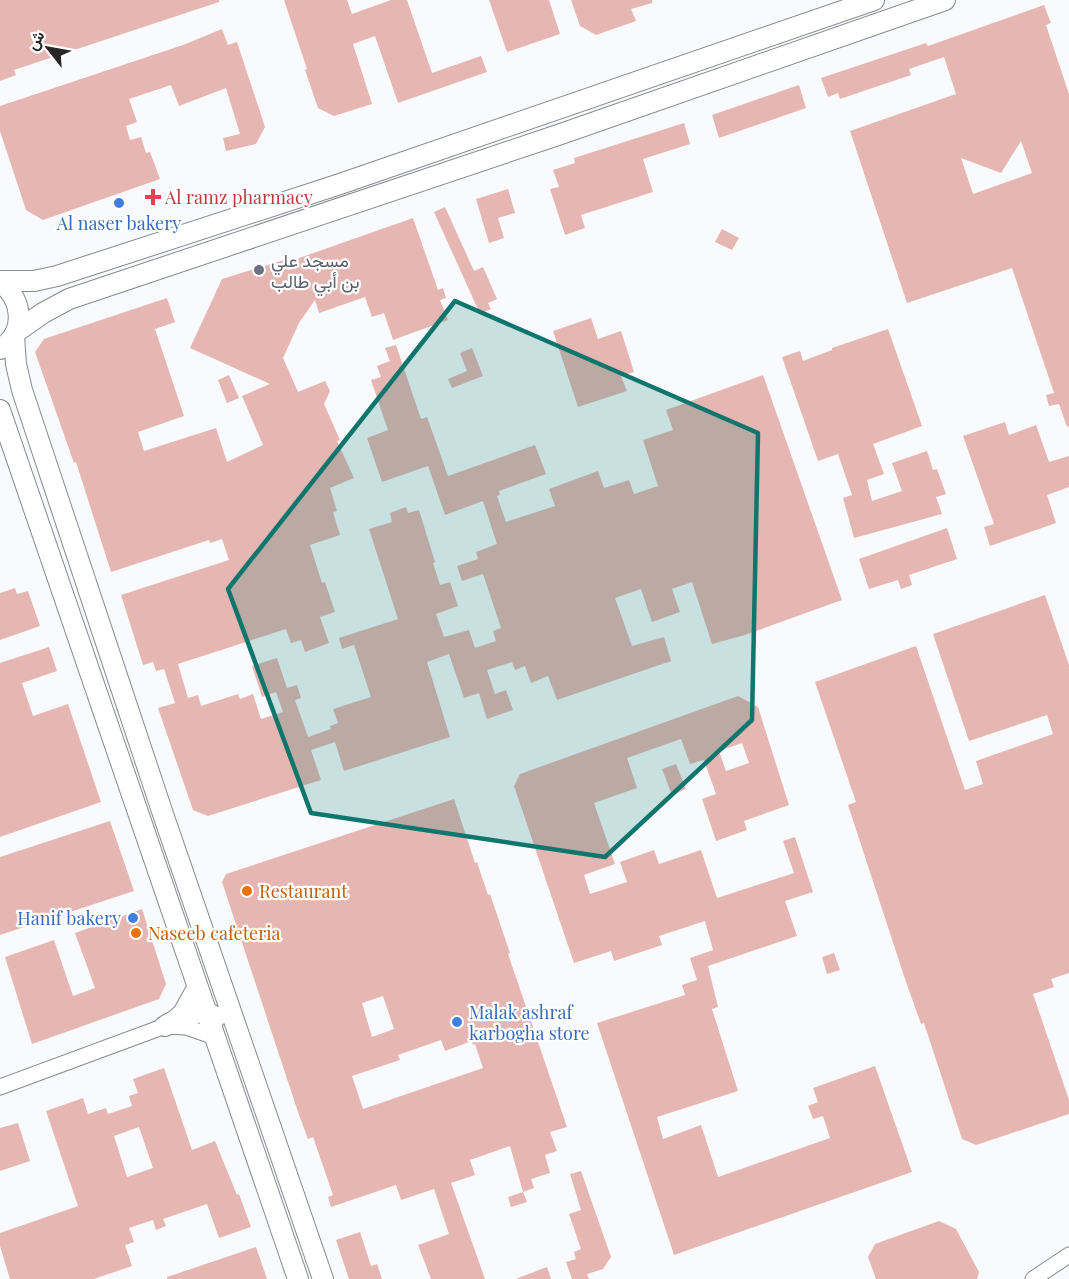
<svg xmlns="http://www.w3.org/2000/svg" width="1069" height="1279" font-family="'Playfair Display',Vazirmatn,serif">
  <rect width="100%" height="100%" fill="#f8fafd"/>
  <path fill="#e6b7b2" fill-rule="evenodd" d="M 0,0 L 219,0 L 219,2 L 14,70 L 16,75 L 0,81 Z
    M 284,0 L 347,0 L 352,14 L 391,0 L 407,0 L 432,73 L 481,56 L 487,72 L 398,103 L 375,36 L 353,44 L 372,104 L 334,116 L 318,108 L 305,70 L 307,69 Z
    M 489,0 L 549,0 L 560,34 L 507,52 Z
    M 571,0 L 652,0 L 652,3 L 631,9 L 636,21 L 596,35 L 580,26 Z
    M 1044,5 L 1051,23 L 1046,25 L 1069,94 L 1069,426 L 1067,427 L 1059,404 L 1049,406 L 1046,395 L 1054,393 L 1012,268 L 907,303 L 850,131 L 956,94 L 944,57 L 909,69 L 911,75 L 840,99 L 838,93 L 828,97 L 821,78 L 926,43 L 928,46 ZM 1021,141 L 1032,173 L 973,194 L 961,158 L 1001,173 Z
    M 222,29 L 228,45 L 237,42 L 265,127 L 256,144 L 226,151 L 223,138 L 240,134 L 226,88 L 179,106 L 171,85 L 129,99 L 137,122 L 126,126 L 130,140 L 141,137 L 146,153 L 150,152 L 160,179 L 43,220 L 26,210 L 0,131 L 0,106 L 183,45 Z
    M 799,85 L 806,108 L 719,138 L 712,115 Z
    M 684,123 L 690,144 L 643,159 L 653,192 L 581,215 L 585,228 L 565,235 L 550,189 L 559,187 L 553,170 L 575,163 L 574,158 Z
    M 508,189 L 515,213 L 498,218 L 504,238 L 489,243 L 476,199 Z
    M 445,207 L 474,271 L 483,267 L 497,299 L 488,303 L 491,309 L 480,314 L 434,212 Z
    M 413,218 L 438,290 L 443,288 L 446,298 L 440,300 L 448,320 L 393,340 L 384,313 L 372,317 L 365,297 L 319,313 L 315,300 L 299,323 L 283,358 L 298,392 L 325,381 L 330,391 L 324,404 L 340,440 L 337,441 L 354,478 L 330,488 L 337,511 L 333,512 L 340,535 L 310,545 L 322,583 L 325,582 L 335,612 L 320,617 L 329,643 L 305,652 L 301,640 L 291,643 L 286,629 L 178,664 L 188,698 L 198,695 L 201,706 L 238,694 L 240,699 L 253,694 L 261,719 L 283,712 L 276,692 L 262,697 L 252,666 L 277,658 L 287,688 L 297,685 L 301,698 L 295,700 L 308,737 L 331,729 L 330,726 L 338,723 L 333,709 L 371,697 L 354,645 L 342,649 L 339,638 L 398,619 L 369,529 L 392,522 L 390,513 L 406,507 L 408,513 L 419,510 L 435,562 L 433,563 L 440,585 L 450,582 L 458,606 L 436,614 L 444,637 L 469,630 L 475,648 L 496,641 L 493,631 L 501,628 L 483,574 L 462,581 L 457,566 L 478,559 L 476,552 L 497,544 L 483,501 L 445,515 L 428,466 L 382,482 L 367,438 L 388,430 L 371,380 L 381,377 L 377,366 L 390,361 L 385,348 L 396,345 L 421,419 L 427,417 L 448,476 L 535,445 L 546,474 L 499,491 L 500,495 L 497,496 L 506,522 L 555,506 L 549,489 L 598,471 L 604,488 L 629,480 L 634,494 L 658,486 L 643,440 L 673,430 L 666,410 L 763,375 L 842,600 L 745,635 L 712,644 L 692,582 L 672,589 L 680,612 L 652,622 L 641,589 L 615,598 L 632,646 L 664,637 L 671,661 L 557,700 L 548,676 L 531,683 L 525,666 L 515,670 L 512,662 L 487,670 L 495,694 L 506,690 L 513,710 L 487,719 L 479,693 L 464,698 L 449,654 L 427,662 L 450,737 L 344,771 L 335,742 L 311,750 L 321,780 L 208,816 L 193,810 L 158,708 L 175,703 L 164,669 L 156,671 L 153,662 L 143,665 L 121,595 L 229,560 L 222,539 L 210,543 L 209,540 L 111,572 L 76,462 L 74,463 L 35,352 L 44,339 L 167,298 L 175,322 L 155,329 L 184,416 L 138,432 L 144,451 L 216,428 L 227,462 L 263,445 L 242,396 L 270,384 L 190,348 L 222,279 L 284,260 L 285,263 Z
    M 722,229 L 739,238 L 732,250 L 715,242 Z
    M 591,318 L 598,339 L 621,331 L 634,372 L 621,376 L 627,391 L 578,407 L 553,331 Z
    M 888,329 L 922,426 L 873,444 L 884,474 L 867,480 L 872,501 L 902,491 L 892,463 L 927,451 L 933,470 L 937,469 L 946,494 L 936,497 L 942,514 L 854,538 L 843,498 L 852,495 L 838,454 L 818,461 L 782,357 L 800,351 L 803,361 L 832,350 L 832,348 Z
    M 472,348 L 483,376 L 452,388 L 448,379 L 467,371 L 460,353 Z
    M 229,375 L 239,398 L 227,403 L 218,380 Z
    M 1005,422 L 1009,435 L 1036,425 L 1049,462 L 1069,456 L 1069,487 L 1047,495 L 1056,523 L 990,546 L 984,527 L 994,524 L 963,436 Z
    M 947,528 L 957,559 L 909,575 L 912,585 L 901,589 L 898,580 L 869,589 L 859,559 Z
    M 15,588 L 17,594 L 28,591 L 40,626 L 0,640 L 0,593 Z
    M 1045,595 L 1069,665 L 1069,973 L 1051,979 L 1054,987 L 1033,994 L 1069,1100 L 1069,1114 L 976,1145 L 962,1139 L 924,1023 L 921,1024 L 904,976 L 848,805 L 856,802 L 815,682 L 916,646 L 965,790 L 983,784 L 976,761 L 1053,734 L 1047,715 L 969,741 L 933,634 Z
    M 49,647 L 57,671 L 22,683 L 33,716 L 68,704 L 101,802 L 0,837 L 0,663 Z
    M 738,696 L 758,707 L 789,805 L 744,821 L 747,830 L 716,841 L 702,799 L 716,794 L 704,760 L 690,764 L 681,739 L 627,758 L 637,788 L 594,803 L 615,864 L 584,875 L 590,894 L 627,882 L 620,862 L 654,850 L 659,864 L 701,850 L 717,898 L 794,873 L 783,841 L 795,837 L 813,892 L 785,901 L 797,936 L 708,966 L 718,1007 L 712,1009 L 738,1091 L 657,1117 L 663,1139 L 701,1125 L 718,1177 L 830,1138 L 823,1116 L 813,1119 L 808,1106 L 818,1102 L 813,1088 L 875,1066 L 912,1172 L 674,1255 L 597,1023 L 685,995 L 682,985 L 697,980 L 690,958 L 713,950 L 705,921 L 659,936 L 662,945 L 614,961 L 611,951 L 574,963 L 514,786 L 520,774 ZM 742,743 L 749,763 L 726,771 L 719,751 Z
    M 676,764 L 686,789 L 672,795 L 662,769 Z
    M 454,799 L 475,863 L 477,862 L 488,895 L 490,894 L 510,953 L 508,954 L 567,1127 L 550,1132 L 557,1151 L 545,1155 L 550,1173 L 531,1179 L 534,1188 L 523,1192 L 510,1146 L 470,1160 L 475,1175 L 451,1183 L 485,1279 L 431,1279 L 418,1245 L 449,1234 L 434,1189 L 401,1200 L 396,1185 L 331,1207 L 328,1197 L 333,1195 L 313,1137 L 308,1139 L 298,1112 L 222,882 L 226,874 ZM 383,996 L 394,1029 L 372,1037 L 362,1003 ZM 441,1040 L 445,1051 L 472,1041 L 473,1045 L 475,1044 L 483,1068 L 363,1109 L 352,1076 L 400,1060 L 398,1055 Z
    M 110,821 L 134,891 L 0,935 L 0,857 Z
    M 142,909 L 166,984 L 159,999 L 32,1044 L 5,957 L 54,940 L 73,996 L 95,988 L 75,933 Z
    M 834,953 L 840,970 L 827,974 L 822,957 Z
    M 164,1068 L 192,1150 L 215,1141 L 237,1195 L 239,1194 L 251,1227 L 219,1238 L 207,1204 L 163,1219 L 166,1226 L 156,1230 L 153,1220 L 129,1228 L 134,1242 L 125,1245 L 132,1266 L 94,1279 L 10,1279 L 0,1246 L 0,1233 L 78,1206 L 46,1111 L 83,1098 L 88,1114 L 106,1108 L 108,1114 L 132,1106 L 129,1096 L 138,1093 L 133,1079 ZM 139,1127 L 153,1168 L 127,1177 L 114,1136 Z
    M 18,1123 L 30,1161 L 0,1171 L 0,1128 Z
    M 581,1171 L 611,1257 L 603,1269 L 587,1274 L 589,1279 L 572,1279 L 566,1262 L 576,1259 L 574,1252 L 581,1249 L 569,1214 L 581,1210 L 570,1174 Z
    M 523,1192 L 527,1202 L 511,1207 L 508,1197 Z
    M 939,1221 L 956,1229 L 979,1272 L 977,1279 L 876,1279 L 868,1257 L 875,1244 Z
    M 360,1232 L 371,1266 L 377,1264 L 382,1279 L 349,1279 L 336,1240 Z
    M 256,1247 L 267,1279 L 167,1279 L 167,1277 Z
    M 547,1267 L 551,1279 L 518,1279 L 518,1278 Z"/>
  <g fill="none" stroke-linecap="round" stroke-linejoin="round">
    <g stroke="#87898b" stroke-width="17">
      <path id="minor" d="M 165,1026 L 186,1027 L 215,1037
        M 0,1087 L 165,1026 L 181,1012 L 196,985
        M 1033,1279 L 1069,1255"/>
    </g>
    <g stroke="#87898b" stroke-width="22">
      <path id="major" d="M 0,281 L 34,281 L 57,276 L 340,184 L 874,0
        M 0,282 C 23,299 27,333 0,349
        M 16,332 L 43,313 L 69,299 L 558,135 L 945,0
        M 14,336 L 16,364 L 22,390 L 164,817 L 323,1279
        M 0,410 L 298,1279
        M 165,1026 C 182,1017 198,1006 216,1017"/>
    </g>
    <use href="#minor" stroke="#fff" stroke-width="15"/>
    <use href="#major" stroke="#fff" stroke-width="20"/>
  </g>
  <path fill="#0f766e" fill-opacity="0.2" stroke="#0f766e" stroke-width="4.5" stroke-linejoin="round" d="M 455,301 L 758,433 L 752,720 L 605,857 L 311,813 L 228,589 Z"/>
  <path fill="#e0444e" stroke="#fff" stroke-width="2" d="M150 188h6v6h6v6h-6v6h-6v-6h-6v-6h6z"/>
  <g fill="#3f7fe0" stroke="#fff" stroke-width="2">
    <circle cx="119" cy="203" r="6"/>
    <circle cx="133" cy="918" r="6"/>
    <circle cx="457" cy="1022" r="6"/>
  </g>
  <circle fill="#6b7280" stroke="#fff" stroke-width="2" cx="259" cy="270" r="6"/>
  <g fill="#e8710a" stroke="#fff" stroke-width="2">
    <circle cx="247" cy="891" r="6"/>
    <circle cx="136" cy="933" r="6"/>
  </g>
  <g text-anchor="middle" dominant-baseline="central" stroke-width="4.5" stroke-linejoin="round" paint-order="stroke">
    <g font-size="18" fill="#be3a42" stroke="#fff" text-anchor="start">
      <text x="165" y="197">Al ramz pharmacy</text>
    </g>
    <g font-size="18" fill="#366cbe" stroke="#fff">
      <text x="119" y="223">Al naser bakery</text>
      <text x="121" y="918" text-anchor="end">Hanif bakery</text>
      <text x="469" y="1012" text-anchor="start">Malak ashraf<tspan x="469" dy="21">karbogha store</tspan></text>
    </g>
    <g font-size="18" fill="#5b616d" stroke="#fff" text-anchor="start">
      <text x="271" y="260">مسجد علي<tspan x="271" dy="21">بن أبي طالب</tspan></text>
    </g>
    <g font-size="18" fill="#c56008" stroke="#fff" text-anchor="start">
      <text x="259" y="891">Restaurant</text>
      <text x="148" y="933">Naseeb cafeteria</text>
    </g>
  </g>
  <g transform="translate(48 48) rotate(301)" stroke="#ffffff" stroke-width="4.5" paint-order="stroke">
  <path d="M0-4.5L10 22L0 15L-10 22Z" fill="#272728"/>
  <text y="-9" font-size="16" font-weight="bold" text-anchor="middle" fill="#272728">ش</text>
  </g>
</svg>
